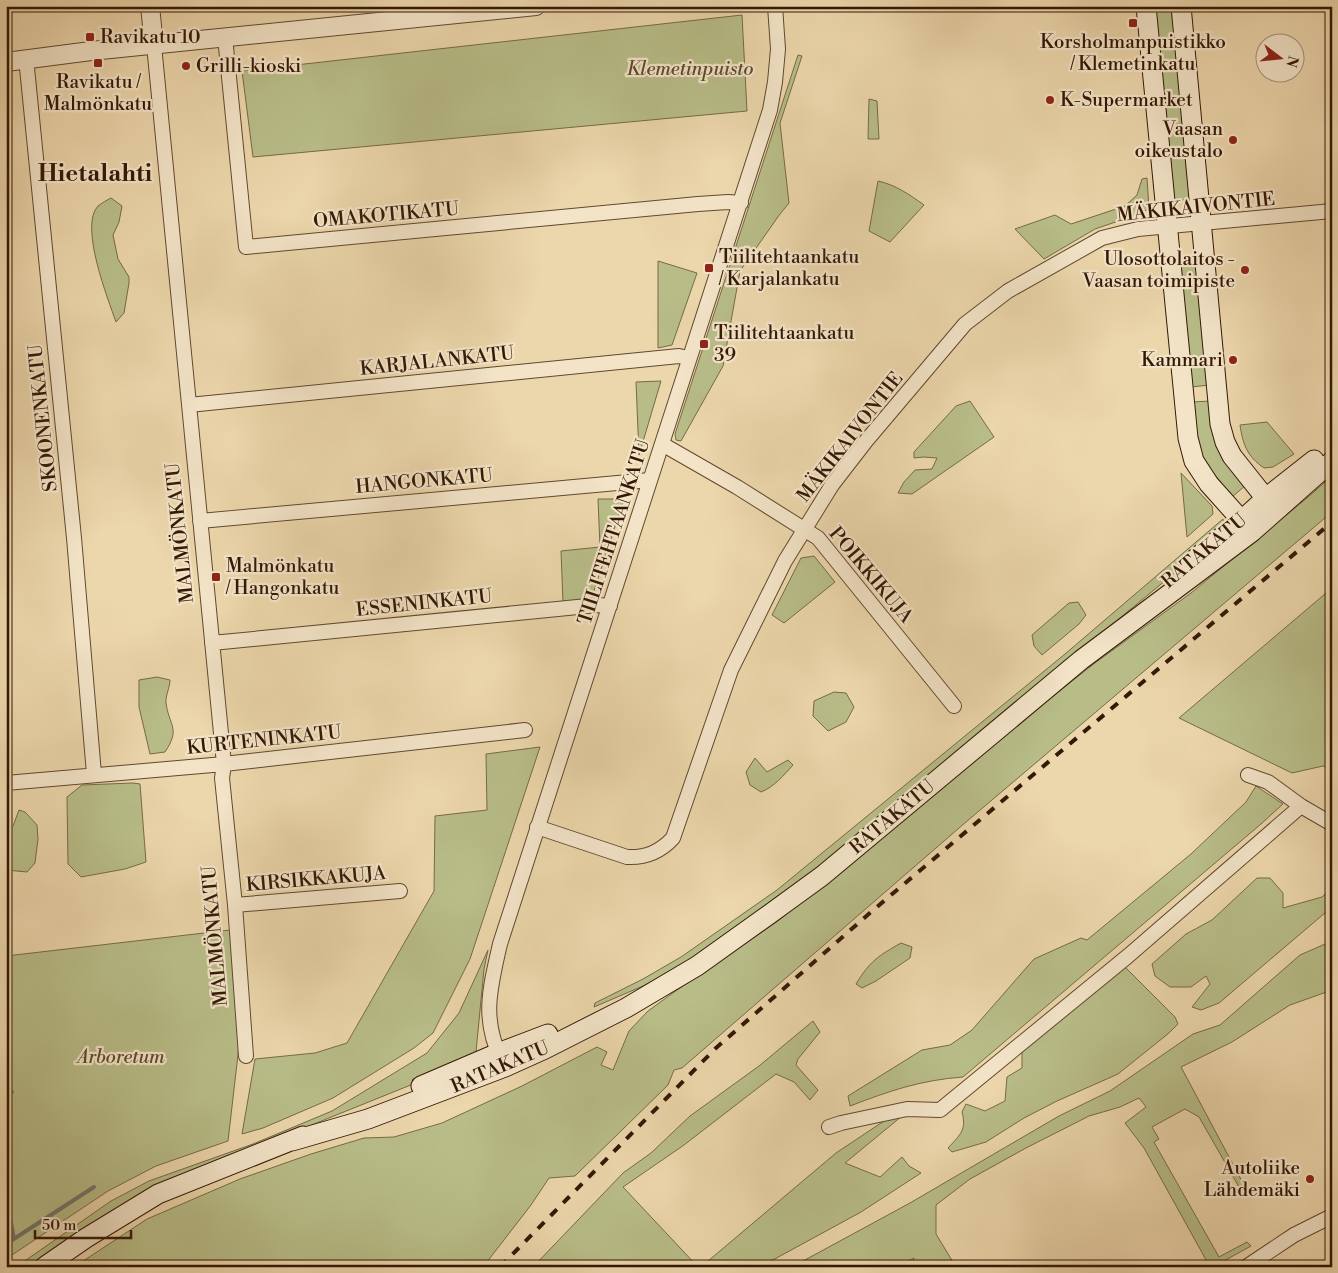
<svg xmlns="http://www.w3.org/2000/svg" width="1338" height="1273" font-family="'Libre Bodoni',serif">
  <rect width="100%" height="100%" fill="#ecd6ab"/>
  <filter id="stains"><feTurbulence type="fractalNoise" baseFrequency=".004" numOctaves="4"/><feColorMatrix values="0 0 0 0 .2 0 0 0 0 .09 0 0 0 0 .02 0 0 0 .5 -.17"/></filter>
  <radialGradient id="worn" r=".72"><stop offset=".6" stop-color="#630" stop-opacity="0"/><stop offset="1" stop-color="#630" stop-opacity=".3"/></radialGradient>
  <path fill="#b8bd88" stroke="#766a47" d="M 1154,6 L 1173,6 L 1192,199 L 1173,201 Z
    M 742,15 L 747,111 L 253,157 L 242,71 Z
    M 798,55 L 802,56 L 780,123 L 789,203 L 780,214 L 740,271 L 723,366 L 681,441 L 676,440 L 675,434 Z
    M 869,99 L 877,101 L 879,139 L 868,139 Z
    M 1147,178 L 1149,208 L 1142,213 L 1095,229 L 1044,259 L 1015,229 L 1055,215 L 1071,224 L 1125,206 L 1137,195 L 1142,179 Z
    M 878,181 C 896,185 910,195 924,205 L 890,242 L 869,231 Z
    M 111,198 L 122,206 L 119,222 L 113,235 L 118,259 L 129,277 L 129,283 L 124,313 L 116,322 C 108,299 79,226 98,206 C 102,203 107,200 111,198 Z
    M 1197,255 L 1210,385 L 1191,387 L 1178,257 Z
    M 658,261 L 697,273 L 672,345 L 658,348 Z
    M 661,381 L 639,455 L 636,382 Z
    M 970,401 L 994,437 L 912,494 L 898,493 L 904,482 L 915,470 L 932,469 L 937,458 L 923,457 L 914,458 L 914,452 L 956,406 Z
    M 1211,401 L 1246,485 L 1232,497 L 1212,471 L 1197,447 L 1192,402 Z
    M 1267,422 L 1294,454 L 1273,467 L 1264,468 C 1247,456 1243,445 1240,425 Z
    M 1181,473 L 1212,506 L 1213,514 L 1187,537 Z
    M 1332,476 L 1332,512 L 966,822 L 682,1068 L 674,1070 L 668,1085 L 575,1176 L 549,1178 L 531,1205 L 483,1267 L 74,1267 L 147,1219 L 240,1179 L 311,1154 L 364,1138 L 394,1137 L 442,1123 L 522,1086 L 597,1047 L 607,1052 L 601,1065 L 613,1070 L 629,1031 L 648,1011 L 677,990 L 778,921 L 856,858 L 1015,726 L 1095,663 L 1191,593 L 1307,498 Z
    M 598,499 L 624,499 L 591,600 L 563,603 L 561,551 L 600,547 Z
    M 1223,519 L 1224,524 L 1194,557 L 820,865 L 689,961 L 643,986 L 594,1007 L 595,1003 L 643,979 L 681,957 L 777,890 L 1065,654 Z
    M 814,556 L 835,582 L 784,623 L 772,615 L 801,558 Z
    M 1332,588 L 1332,769 L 1323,766 L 1292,773 L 1179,718 Z
    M 1078,602 L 1086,615 L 1079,624 L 1042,655 L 1034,646 L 1032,635 L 1069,603 Z
    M 157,677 L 170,680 C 170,687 165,697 166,703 C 169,726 181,728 165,752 L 150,754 L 139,707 L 139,680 Z
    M 834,692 L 846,693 L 854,707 L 846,722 L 828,731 L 813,716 L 814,701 Z
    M 540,747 L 470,959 L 433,1033 L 414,1048 L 333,1098 L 263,1128 L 242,1134 L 255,1059 L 315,1053 L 347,1043 L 434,891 L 435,816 L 487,810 L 486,754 Z
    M 755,758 L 767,772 L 788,760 L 793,765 C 784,775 774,787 761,792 L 750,785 L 746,772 Z
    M 133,783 L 140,784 L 146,862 L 125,869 L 81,877 L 68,864 L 67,797 L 82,785 Z
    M 1256,786 L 1283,804 L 1261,824 L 963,1077 C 921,1080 889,1091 850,1106 L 848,1096 L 922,1050 L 950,1045 L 972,1030 L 1034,959 L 1081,938 L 1087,940 L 1191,854 L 1246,802 Z
    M 19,810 L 25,812 L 37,825 L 38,839 L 35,863 L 27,872 L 6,870 L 6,832 L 13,826 Z
    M 1257,878 L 1270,878 L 1283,893 L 1283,908 L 1322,897 L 1332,888 L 1332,907 L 1219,1003 L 1201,1010 L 1192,1007 L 1210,984 L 1206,976 L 1191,987 L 1170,987 L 1155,976 L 1152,964 L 1186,934 L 1212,920 Z
    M 230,930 L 239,1046 L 228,1141 L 156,1166 L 108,1191 L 6,1259 L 6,956 Z
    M 1332,941 L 1332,990 L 1290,1005 L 1232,1042 L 1181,1067 L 1244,1185 L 1239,1187 L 1199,1117 L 1185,1109 L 1152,1127 L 1159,1139 L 1154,1142 L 1155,1144 L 1219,1257 L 1247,1242 L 1251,1246 L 1213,1267 L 1210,1267 L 1144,1148 L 1125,1123 L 1146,1107 L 1139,1098 L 1120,1107 L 1089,1116 L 1026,1148 L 970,1179 L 936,1205 L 936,1234 L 956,1267 L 916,1267 L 913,1262 L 914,1258 L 897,1267 L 792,1267 L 910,1203 L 1059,1116 L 1110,1091 L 1193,1034 L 1220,1025 L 1300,955 Z
    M 901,943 L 912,947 L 910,958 L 876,981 L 862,988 L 856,984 C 870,961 878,956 901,943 Z
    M 488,950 L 484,969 L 476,1052 L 472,1058 L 438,1074 L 143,1193 L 28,1267 L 16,1267 L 111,1201 L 149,1181 L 253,1144 L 332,1111 L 427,1053 L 459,1013 Z
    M 1125,967 L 1175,1017 L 1178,1024 L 1169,1033 L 1118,1074 L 1057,1101 L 1024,1118 L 986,1142 L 952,1152 L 948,1148 C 960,1135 967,1130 962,1112 L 966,1104 L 985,1111 L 1005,1101 L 1007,1077 L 1022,1068 L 1022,1052 Z
    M 813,1021 L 820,1032 L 798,1059 L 796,1065 L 818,1090 L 810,1100 L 794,1082 L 776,1074 L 684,1145 L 623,1187 L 698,1267 L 533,1267 L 623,1173 L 651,1153 L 690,1116 L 759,1066 Z
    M 893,1115 L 902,1116 L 845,1163 L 880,1177 L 902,1157 L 909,1166 L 921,1173 L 861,1212 L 760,1267 L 701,1267 L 836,1153 Z"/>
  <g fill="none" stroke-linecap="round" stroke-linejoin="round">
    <path stroke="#72776e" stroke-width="4" d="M 6,1091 L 12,1092
      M 6,1195 L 14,1239
      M 6,1244 L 94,1187"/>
    <g stroke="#61482f" stroke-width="16">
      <path id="minor" d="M 225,37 L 246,247 L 698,204 L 728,202 L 741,203
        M 154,45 L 224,764 L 222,778 L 235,905 L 246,1056
        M 26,58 L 74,538 L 94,774
        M 189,405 L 679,356 L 689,358
        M 662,444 L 737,487 L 818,538 L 954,706
        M 200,521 L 650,480
        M 212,643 L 598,605 L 610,606
        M 1248,775 L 1268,782 L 1301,806 L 1332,824
        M 6,783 L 224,764 L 525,730
        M 537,827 L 627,857 C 646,858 660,852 673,838 L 731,670 L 785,561 L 832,485 L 866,441 L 965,324 L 1008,291 L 1102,238 L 1138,229 L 1332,211
        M 235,905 L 400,891
        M 502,1061 C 481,1019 490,988 500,944 L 770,110 L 775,82 L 778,49 L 775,6
        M 829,1127 L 841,1123 L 907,1109 L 940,1110 L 1128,956 L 1301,806
        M 1246,1267 L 1294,1235 L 1332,1216"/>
    </g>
    <g stroke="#61482f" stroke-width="20">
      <path id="tertiary" d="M 150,6 L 154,45
        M 6,62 L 91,51 L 536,6"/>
    </g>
    <g stroke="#331806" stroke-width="21">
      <path id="secondary" d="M 1146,6 L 1188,438 L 1194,461 L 1209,484 L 1252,532
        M 1181,6 L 1220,424 L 1225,442 L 1232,456 L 1275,510
        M 1189,564 L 1242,520 L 1267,497 L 1314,460
        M 421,1086 L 498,1053 L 548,1034
        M 292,1141 L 368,1119 L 505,1067 L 545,1049 L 626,1008 L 697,966 L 767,916 L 822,876 L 1081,660 L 1252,532 L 1332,461
        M 44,1267 L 86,1238 L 158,1194 L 303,1136"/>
    </g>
    <use href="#minor" stroke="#f3e4c8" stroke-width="14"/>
    <use href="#tertiary" stroke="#f3e4c8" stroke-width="18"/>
    <use href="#secondary" stroke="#f3e4c8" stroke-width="19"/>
    <path stroke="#331806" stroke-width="4" stroke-dasharray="9 9" stroke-linecap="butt" d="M 500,1267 L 716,1048 L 871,912 L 1332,522"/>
  </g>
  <g fill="#8f2418" stroke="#f3e4c8" stroke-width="2">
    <rect x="1128" y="18" width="10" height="10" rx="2.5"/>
    <rect x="85" y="32" width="10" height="10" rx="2.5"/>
    <rect x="93" y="58" width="10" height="10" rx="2.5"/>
    <circle cx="186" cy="66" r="5"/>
    <circle cx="1050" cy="100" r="5"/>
    <circle cx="1233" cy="140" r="5"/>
    <rect x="704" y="263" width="10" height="10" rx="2.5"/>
    <circle cx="1245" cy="270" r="5"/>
    <rect x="699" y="339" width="10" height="10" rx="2.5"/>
    <circle cx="1233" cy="360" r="5"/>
    <rect x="211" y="572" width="10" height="10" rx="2.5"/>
    <circle cx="1310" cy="1179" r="5"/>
  </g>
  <g text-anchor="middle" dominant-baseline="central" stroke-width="4.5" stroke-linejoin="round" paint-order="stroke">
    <g font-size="19" fill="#331806" stroke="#f3e4c8" text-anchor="start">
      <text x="100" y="37">Ravikatu 10</text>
      <text x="1133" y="42" text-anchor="middle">Korsholmanpuistikko<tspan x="1133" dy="22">/ Klemetinkatu</tspan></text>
      <text x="196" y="66">Grilli-kioski</text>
      <text x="98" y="82" text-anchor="middle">Ravikatu /<tspan x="98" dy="22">Malmönkatu</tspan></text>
      <text x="1060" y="100">K-Supermarket</text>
      <text x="1223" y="129" text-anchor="end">Vaasan<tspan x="1223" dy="22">oikeustalo</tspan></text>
      <text x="719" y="257">Tiilitehtaankatu<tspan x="719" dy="22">/ Karjalankatu</tspan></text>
      <text x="1235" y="259" text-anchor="end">Ulosottolaitos -<tspan x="1235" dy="22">Vaasan toimipiste</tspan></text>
      <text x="714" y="333">Tiilitehtaankatu<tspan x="714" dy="22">39</tspan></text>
      <text x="1223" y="360" text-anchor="end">Kammari</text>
      <text x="226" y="566">Malmönkatu<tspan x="226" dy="22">/ Hangonkatu</tspan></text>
      <text x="1300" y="1168" text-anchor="end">Autoliike<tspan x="1300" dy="22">Lähdemäki</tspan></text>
    </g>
    <g font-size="19" font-style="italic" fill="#5b4a2d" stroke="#f3e4c8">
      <text x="690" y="69">Klemetinpuisto</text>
      <text x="121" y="1057">Arboretum</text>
    </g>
    <g font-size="19" fill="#331806" stroke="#f3e4c8">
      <text transform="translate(1196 207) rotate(-6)">MÄKIKAIVONTIE</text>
      <text transform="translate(386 215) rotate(-5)">OMAKOTIKATU</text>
      <text transform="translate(437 361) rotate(-6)">KARJALANKATU</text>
      <text transform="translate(43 418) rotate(-96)">SKOONENKATU</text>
      <text transform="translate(850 437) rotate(-52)">MÄKIKAIVONTIE</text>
      <text transform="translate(424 481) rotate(-5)">HANGONKATU</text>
      <text transform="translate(614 532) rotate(-72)">TIILITEHTAANKATU</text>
      <text transform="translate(180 533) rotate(-96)">MALMÖNKATU</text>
      <text transform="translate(1204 551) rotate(-40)">RATAKATU</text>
      <text transform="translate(871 575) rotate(50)">POIKKIKUJA</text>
      <text transform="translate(424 603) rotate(-6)">ESSENINKATU</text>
      <text transform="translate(264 740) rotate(-6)">KURTENINKATU</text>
      <text transform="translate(892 817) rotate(-40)">RATAKATU</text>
      <text transform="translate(316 879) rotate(-5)">KIRSIKKAKUJA</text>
      <text transform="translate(215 936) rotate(-95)">MALMÖNKATU</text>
      <text transform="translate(500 1067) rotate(-23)">RATAKATU</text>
    </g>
    <g font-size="24" font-weight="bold" fill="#331806" stroke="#f3e4c8">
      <text x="95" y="174">Hietalahti</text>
    </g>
  </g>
  <rect width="1338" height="1273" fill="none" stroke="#ecd6ab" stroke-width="25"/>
  <rect x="8" y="8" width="1323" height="1258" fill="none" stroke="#331806" stroke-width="2.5"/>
  <rect x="12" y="12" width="1313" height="1248" fill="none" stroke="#331806"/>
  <g transform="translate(1280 58) rotate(106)"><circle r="24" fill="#f3e4c8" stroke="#a6927a"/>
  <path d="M0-4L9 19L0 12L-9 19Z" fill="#8f2418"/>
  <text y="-8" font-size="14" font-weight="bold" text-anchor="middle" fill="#331806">N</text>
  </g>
  <path d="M35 1230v8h96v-8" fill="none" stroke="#331806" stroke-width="2.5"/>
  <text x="42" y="1230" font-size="15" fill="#331806" stroke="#f3e4c8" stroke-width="4" paint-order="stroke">50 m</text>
  <rect width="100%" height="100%" filter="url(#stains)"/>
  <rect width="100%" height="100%" fill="url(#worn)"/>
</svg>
